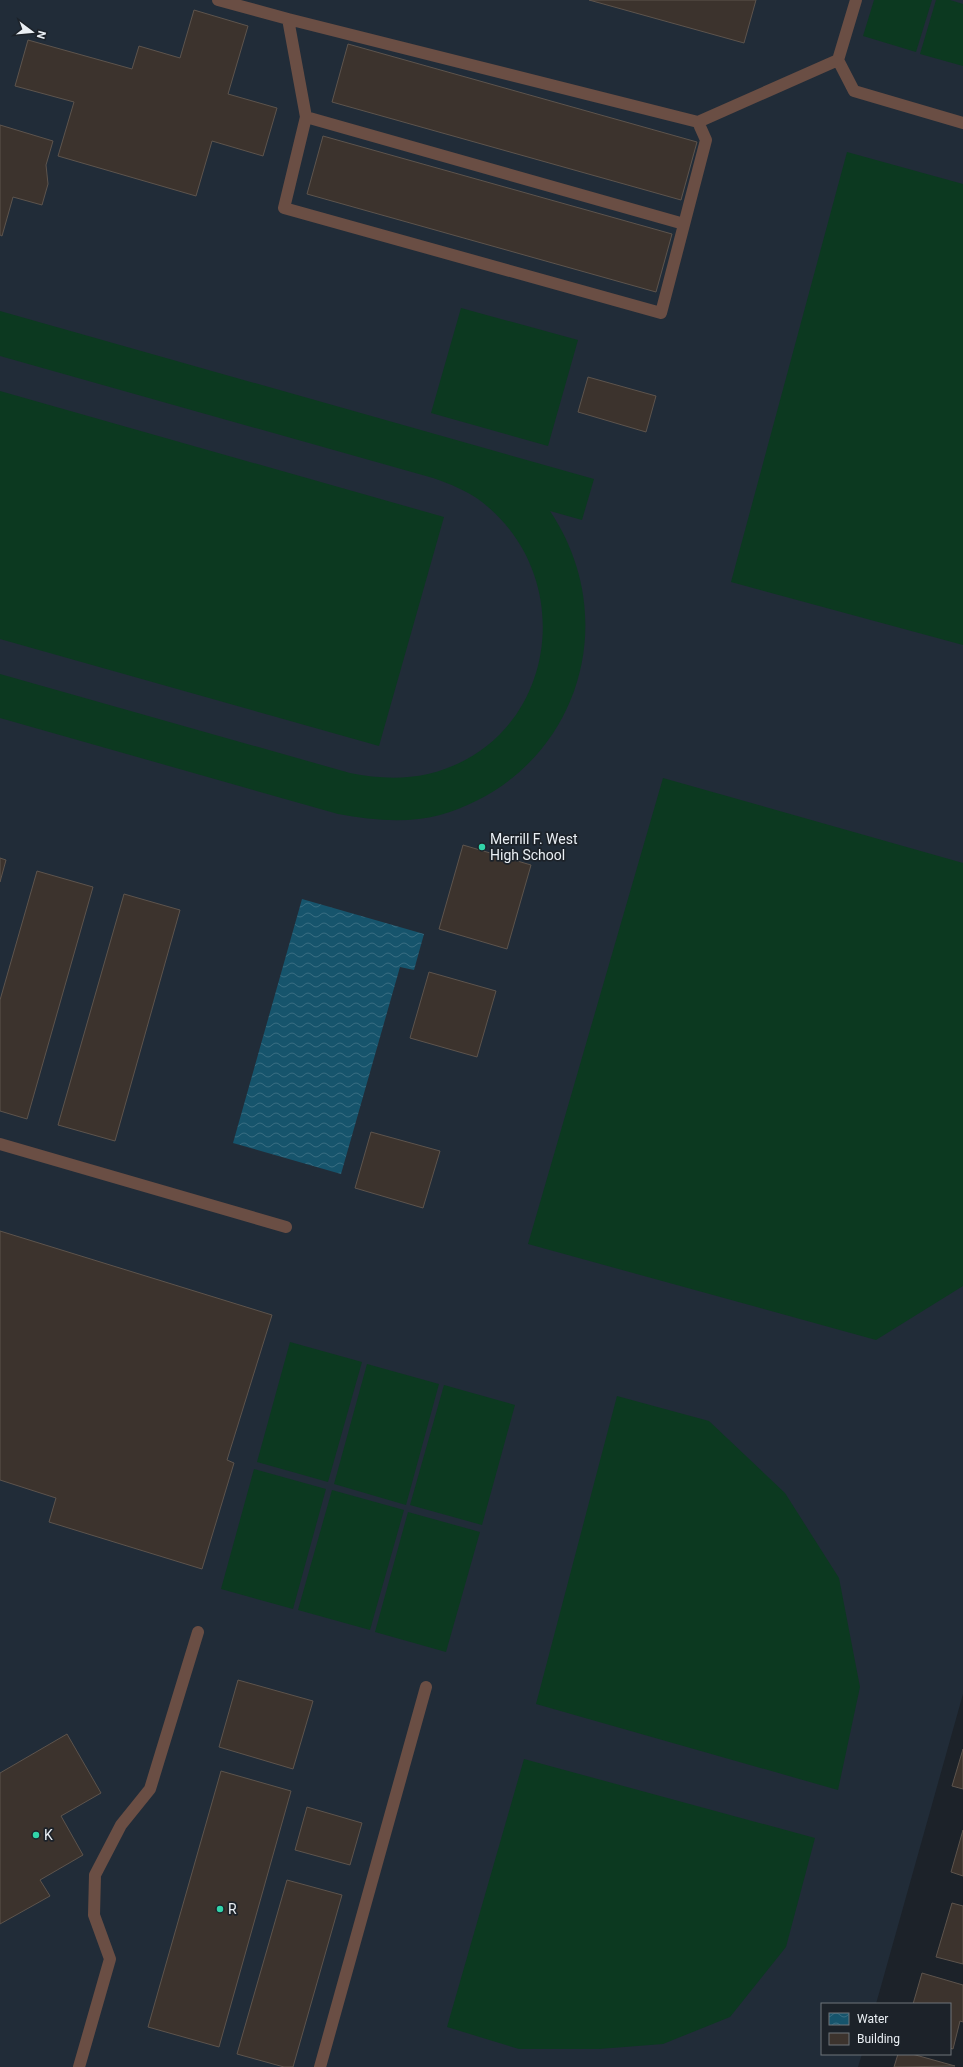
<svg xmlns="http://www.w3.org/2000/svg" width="963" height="2067" font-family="Roboto,sans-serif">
  <defs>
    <pattern id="water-waves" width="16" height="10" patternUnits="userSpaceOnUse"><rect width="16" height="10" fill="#16546c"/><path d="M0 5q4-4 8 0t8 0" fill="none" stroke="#386d82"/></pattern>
  </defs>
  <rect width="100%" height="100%" fill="#1c2229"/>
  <path fill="#212c38" d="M 0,0 L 963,0 L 963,1694 L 876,2004 L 822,2004 L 822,2054 L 862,2054 L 858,2067 L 0,2067 Z"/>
  <path fill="#0c3920" d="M 874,0 L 932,0 L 916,52 L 863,36 Z
    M 936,0 L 950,0 L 963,4 L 963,66 L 920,54 Z
    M 847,152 L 963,184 L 963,645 L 731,582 Z
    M 461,308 L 578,340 L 548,446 L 431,413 Z
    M 0,311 L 594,479 L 582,520 L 550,511 C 627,626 573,777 440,815 C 406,824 372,820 338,814 L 0,718 L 0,674 L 350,773 C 376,778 401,780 428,774 C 555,744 582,580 482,502 C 468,491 450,484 433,478 L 0,356 Z
    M 0,391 L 444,517 L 379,746 L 0,639 Z
    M 663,778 L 963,863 L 963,1286 L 876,1340 L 528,1244 Z
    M 290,1342 L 362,1362 L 328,1482 L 257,1462 Z
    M 367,1364 L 439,1384 L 406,1505 L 334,1484 Z
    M 444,1385 L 515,1405 L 482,1525 L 410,1505 Z
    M 617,1396 L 709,1421 L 785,1493 L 839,1578 L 860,1687 L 838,1790 L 536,1704 Z
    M 254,1469 L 326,1489 L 293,1609 L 221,1589 Z
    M 332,1490 L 404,1510 L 370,1630 L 298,1610 Z
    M 408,1512 L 480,1532 L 446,1652 L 375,1632 Z
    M 524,1759 L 815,1838 L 786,1947 L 730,2017 L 663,2044 L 599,2049 L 519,2049 L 447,2027 Z"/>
  <path fill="url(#water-waves)" d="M 302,899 L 424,934 L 414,970 L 400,967 L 341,1174 L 233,1143 Z"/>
  <path fill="#3c332d" stroke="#5d544d" d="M 589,0 L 756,0 L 744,43 Z
    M 194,10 L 248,26 L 228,94 L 277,108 L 263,156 L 212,141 L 196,196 L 58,156 L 74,102 L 15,86 L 28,40 L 132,69 L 139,46 L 180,58 Z
    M 348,44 L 697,142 L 681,200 L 332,102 Z
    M 0,125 L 53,141 L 46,165 L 48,184 L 42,205 L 13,197 L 2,236 L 0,235 Z
    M 323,136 L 672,234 L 656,292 L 307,194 Z
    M 588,377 L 656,396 L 646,432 L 578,412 Z
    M 463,845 L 531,865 L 507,949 L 439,929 Z
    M 0,858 L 6,860 L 0,882 Z
    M 37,871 L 93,887 L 27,1119 L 0,1111 L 0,1000 Z
    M 124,894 L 180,910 L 115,1141 L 58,1125 Z
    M 429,972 L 496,991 L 477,1057 L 410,1038 Z
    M 371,1132 L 440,1151 L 423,1208 L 355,1188 Z
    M 0,1231 L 272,1315 L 227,1460 L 234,1463 L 202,1569 L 49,1522 L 56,1498 L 0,1480 Z
    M 238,1680 L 313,1701 L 293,1769 L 219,1747 Z
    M 67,1734 L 101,1793 L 61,1816 L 83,1855 L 40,1880 L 50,1896 L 0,1924 L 0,1773 Z
    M 963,1749 L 963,1789 L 952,1786 Z
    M 221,1771 L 291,1791 L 219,2047 L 148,2027 Z
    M 307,1807 L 362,1823 L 350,1865 L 295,1850 Z
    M 963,1830 L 963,1876 L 951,1872 Z
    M 287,1880 L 342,1895 L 293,2067 L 284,2067 L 237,2054 Z
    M 952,1903 L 963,1906 L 963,1964 L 936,1957 Z
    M 922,1973 L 963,1985 L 963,2022 L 960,2021 L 953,2049 L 950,2048 L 950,2004 L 913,2004 Z
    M 898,2054 L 912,2054 L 955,2066 L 894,2067 Z"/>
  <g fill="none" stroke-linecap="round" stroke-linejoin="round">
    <path stroke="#6a4e44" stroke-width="12" d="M 218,0 L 288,19
      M 856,0 L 838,60 L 854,91 L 963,123
      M 306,117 L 684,224
      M 698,122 L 288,19 L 306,117 L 284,208 L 661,313 L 706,140 L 698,122 L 838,60
      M 0,1144 L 286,1227
      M 79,2067 L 110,1959 L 94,1915 L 95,1875 L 121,1825 L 150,1789 L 198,1632
      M 320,2067 L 426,1687"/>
  </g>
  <g fill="#31d4a9" stroke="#1c2229" stroke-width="1.5">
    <circle cx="482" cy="847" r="4"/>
    <circle cx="36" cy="1835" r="4"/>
    <circle cx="220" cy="1909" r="4"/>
  </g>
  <g text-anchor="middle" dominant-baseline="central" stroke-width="3.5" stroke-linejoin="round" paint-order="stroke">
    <g font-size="14" fill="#eaeff4" stroke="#1c2229" text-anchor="start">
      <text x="490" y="839">Merrill F. West<tspan x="490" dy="16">High School</tspan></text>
      <text x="44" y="1835">K</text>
      <text x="228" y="1909">R</text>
    </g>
  </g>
  <rect x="821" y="2003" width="130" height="52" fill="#1c2229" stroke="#6e747a"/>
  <rect x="829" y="2013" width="20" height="12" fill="url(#water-waves)" stroke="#6e747a"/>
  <text x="857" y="2023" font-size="12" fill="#eaeff4">Water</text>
  <rect x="829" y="2033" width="20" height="12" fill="#3c332d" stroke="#6e747a"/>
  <text x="857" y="2043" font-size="12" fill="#eaeff4">Building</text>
  <g transform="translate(32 32) rotate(106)" stroke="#1c2229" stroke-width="3" paint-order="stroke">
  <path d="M0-3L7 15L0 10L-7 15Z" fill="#eaeff4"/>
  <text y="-6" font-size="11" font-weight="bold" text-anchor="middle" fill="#eaeff4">N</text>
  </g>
</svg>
